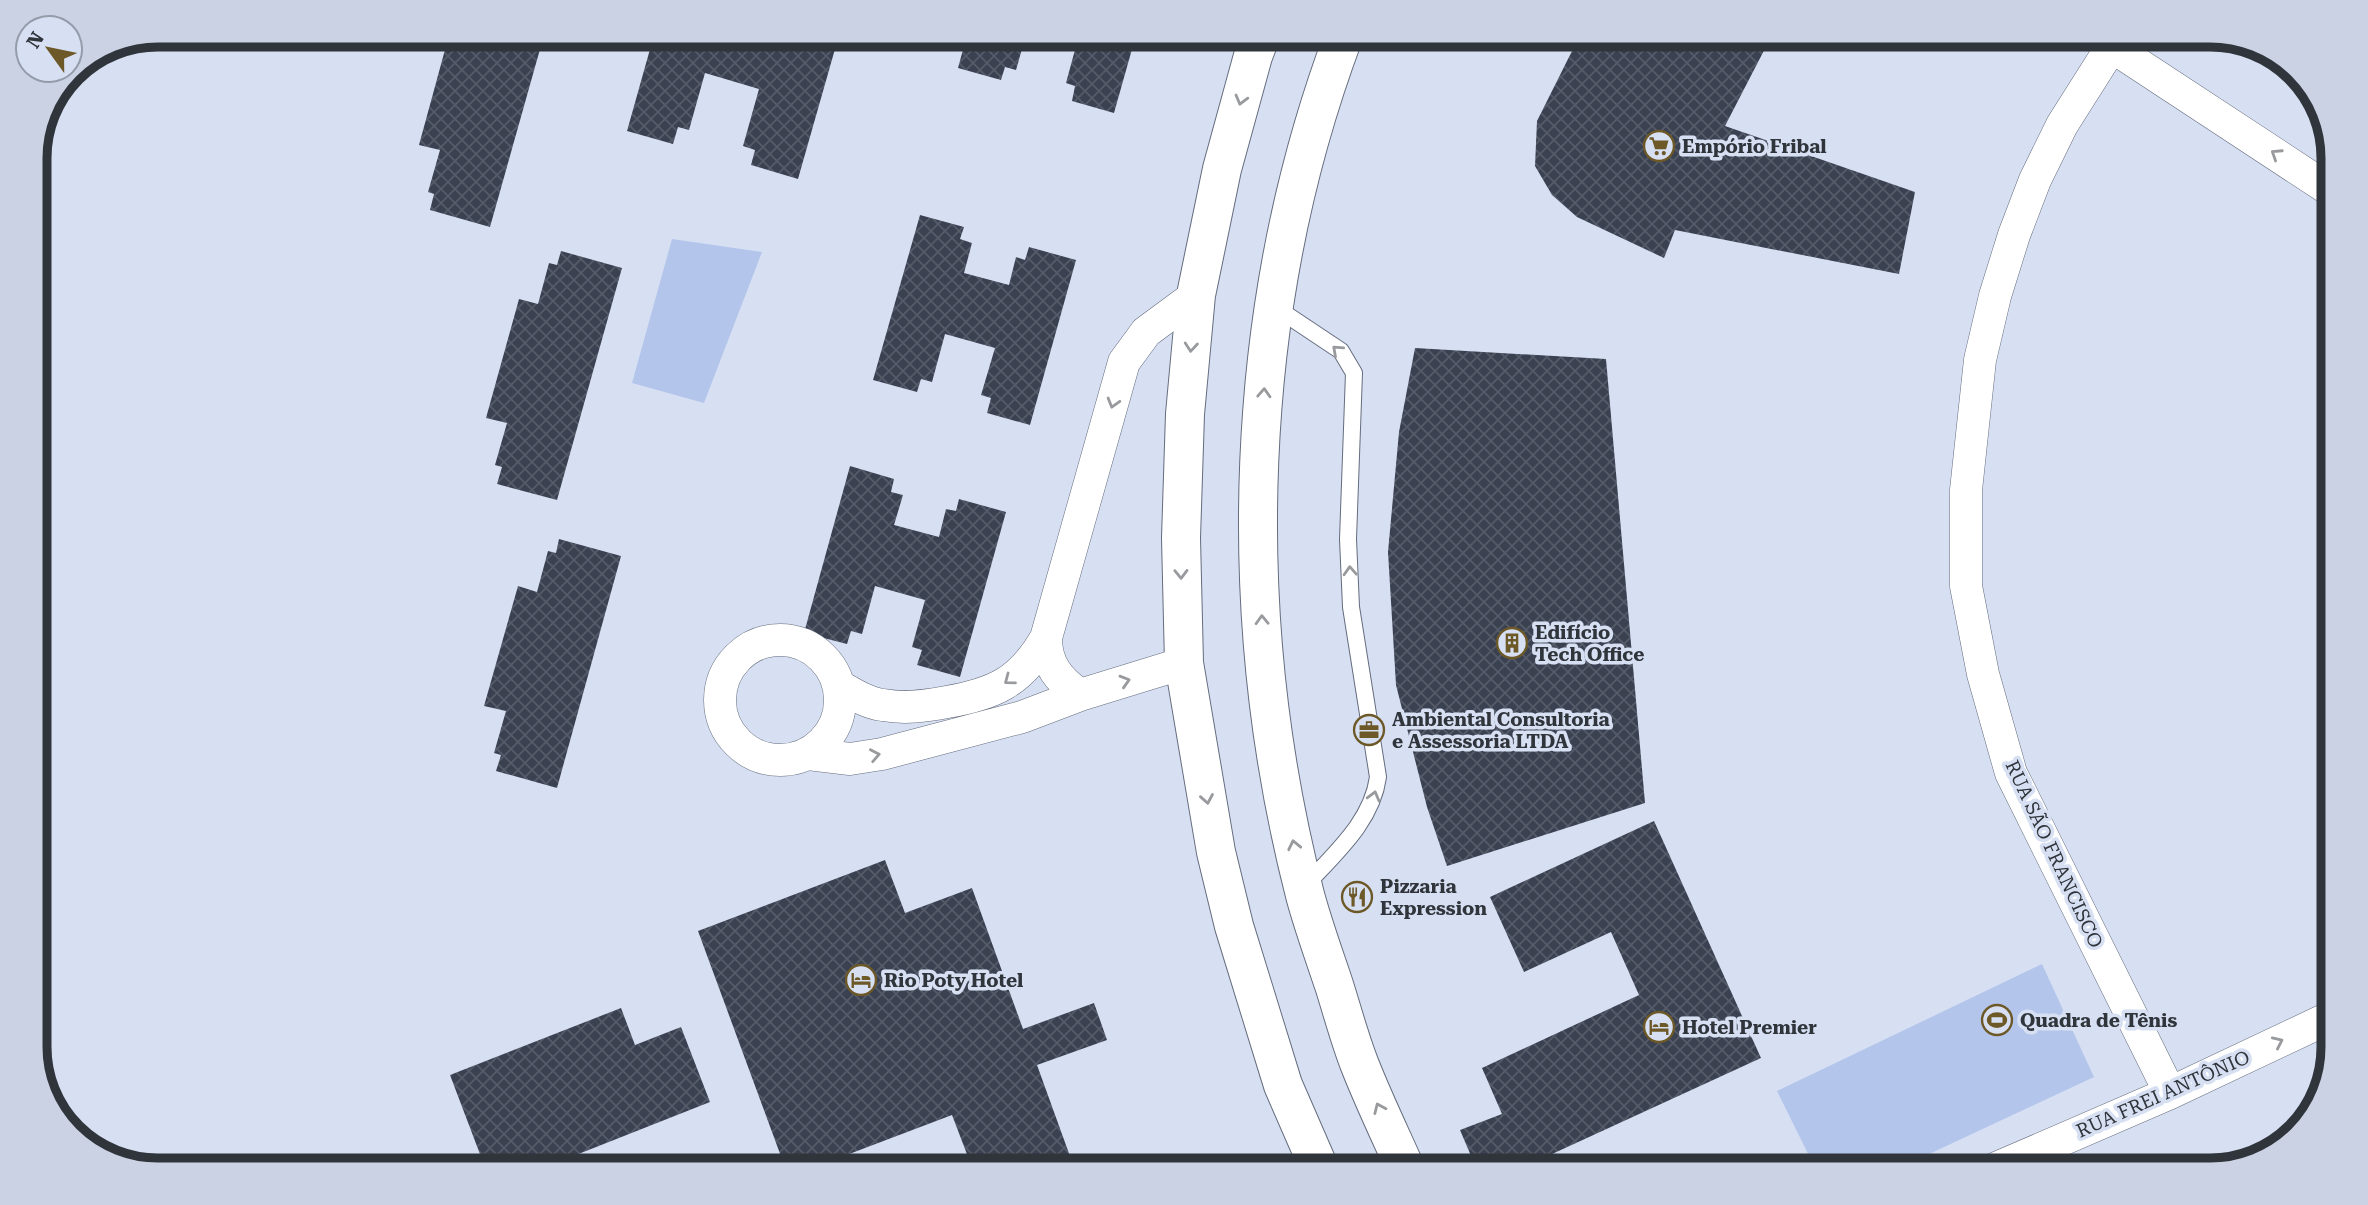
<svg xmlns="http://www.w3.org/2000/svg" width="2368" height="1205" font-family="'Roboto Serif',serif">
  <defs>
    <pattern id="building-cross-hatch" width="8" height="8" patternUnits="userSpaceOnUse" patternTransform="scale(1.75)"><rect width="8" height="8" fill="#3a4151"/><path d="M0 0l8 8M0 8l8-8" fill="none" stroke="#555b68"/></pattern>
  </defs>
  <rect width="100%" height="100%" fill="#d7e0f3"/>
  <path fill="#b4c5eb" d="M 672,239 L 762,252 L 704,403 L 632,383 Z
    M 2042,964 L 2094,1077 L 1895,1170 L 1816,1170 L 1777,1091 Z"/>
  <path fill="url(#building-cross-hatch)" d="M 449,35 L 544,35 L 490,227 L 430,210 L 434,194 L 428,192 L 440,150 L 419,145 Z
    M 654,35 L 758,35 L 771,39 L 773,35 L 839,35 L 798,179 L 751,165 L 755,150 L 743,146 L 759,89 L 705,73 L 689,130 L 678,127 L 673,144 L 627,131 Z
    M 967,35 L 1026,35 L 1016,70 L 1005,67 L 1001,80 L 958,68 Z
    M 1079,35 L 1136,35 L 1114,113 L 1072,101 L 1075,86 L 1066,83 Z
    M 1580,35 L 1772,35 L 1725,126 L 1915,192 L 1899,274 L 1675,230 L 1664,258 L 1577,217 L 1552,195 L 1535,166 L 1537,121 Z
    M 920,215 L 964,227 L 960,239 L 972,243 L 964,273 L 1009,285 L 1016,257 L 1025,260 L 1029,247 L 1076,260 L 1030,425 L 987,413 L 991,398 L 981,395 L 995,348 L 945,334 L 932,382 L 921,379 L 917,392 L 873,380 Z
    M 561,251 L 622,268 L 557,500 L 497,484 L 502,467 L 495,465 L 507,423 L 486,418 L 519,299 L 538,304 L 549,263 L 557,265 Z
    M 1415,348 L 1606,359 L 1645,803 L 1447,866 L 1427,807 L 1396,685 L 1388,552 L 1399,432 Z
    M 850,466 L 894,479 L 891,492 L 903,495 L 894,525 L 939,537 L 946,509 L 956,511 L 959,499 L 1006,512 L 960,677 L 917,665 L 922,650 L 912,647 L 925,600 L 875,586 L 862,634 L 851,631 L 847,644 L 804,633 Z
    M 559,539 L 621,556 L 557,788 L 496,771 L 501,755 L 494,753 L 506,711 L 484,706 L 518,586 L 537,592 L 548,551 L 556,553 Z
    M 1654,821 L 1761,1058 L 1526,1166 L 1521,1155 L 1483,1170 L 1477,1170 L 1460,1130 L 1502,1114 L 1482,1068 L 1639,995 L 1611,932 L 1524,972 L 1490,897 Z
    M 885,860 L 905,913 L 972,888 L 1023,1029 L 1094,1003 L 1107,1040 L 1037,1065 L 1075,1170 L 973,1170 L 952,1115 L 807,1170 L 786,1170 L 698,931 Z
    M 621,1008 L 635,1045 L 681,1027 L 710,1102 L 538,1170 L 486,1170 L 450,1075 Z"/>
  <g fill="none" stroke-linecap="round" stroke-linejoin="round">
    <g stroke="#646c7d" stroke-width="18">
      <path id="lane" d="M 1275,307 L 1341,351 L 1354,373 L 1348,539 L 1351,607 L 1378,777 C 1372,822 1334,854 1305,886"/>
    </g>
    <g stroke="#646c7d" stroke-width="33">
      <path id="street" d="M 2094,35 L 2333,192
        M 2112,46 L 2062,125 L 2035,180 L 2014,235 L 1995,296 L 1980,360 L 1966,490 L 1966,586 L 1983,674 L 2011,773 L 2170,1093
        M 1046,638 C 1046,665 1059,680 1080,695 L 1184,663
        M720 700a60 60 0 1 1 120 0a60 60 0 1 1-120 0Z
        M 839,686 C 853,694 867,703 883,705 C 905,709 926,706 947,702 C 994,694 1021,682 1046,638 L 1124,362 L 1146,332 L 1196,295
        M 808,754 L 850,759 L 882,754 L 1022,717 L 1080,695
        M 1992,1170 L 2170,1093 L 2333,1016"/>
    </g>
    <g stroke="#646c7d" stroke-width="40">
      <path id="primary" d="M 1261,35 L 1253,56 L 1222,169 L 1196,295 L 1185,414 L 1181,538 L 1184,663 L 1216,852 L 1234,926 L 1283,1085 L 1320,1170
        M 1344,35 C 1242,306 1233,615 1305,895 C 1313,925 1324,955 1334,985 C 1342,1010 1349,1037 1359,1063 C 1373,1099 1390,1134 1406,1170"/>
    </g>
    <use href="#lane" stroke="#fff" stroke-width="16"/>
    <use href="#street" stroke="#fff" stroke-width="32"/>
    <use href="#primary" stroke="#fff" stroke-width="38"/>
  </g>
  <defs><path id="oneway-chevron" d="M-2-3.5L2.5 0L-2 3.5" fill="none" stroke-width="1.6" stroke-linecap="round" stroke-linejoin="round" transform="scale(1.75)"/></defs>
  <g stroke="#989a9d">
    <use href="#oneway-chevron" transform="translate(1241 100) rotate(105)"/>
    <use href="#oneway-chevron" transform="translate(2276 154) rotate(-147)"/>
    <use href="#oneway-chevron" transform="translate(1191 347) rotate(95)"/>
    <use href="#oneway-chevron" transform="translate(1337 350) rotate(-138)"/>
    <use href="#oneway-chevron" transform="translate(1264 393) rotate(-87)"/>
    <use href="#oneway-chevron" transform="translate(1113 403) rotate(106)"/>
    <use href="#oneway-chevron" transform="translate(1350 571) rotate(-93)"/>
    <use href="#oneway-chevron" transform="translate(1181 574) rotate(89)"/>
    <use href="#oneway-chevron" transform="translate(1262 620) rotate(-92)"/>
    <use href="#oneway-chevron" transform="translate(1009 680) rotate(143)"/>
    <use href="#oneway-chevron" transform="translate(1125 681) rotate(-17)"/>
    <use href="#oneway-chevron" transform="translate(875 755) rotate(-11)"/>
    <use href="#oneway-chevron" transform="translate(1374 796) rotate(-75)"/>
    <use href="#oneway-chevron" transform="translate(1207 799) rotate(80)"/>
    <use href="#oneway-chevron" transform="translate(1294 845) rotate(-102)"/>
    <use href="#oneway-chevron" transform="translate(2278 1042) rotate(-25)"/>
    <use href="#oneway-chevron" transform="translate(1379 1108) rotate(-114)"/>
  </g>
  <defs>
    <g id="supermarket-ring" transform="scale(1.575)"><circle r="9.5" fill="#d7e0f3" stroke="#6d5827" stroke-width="1.5"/><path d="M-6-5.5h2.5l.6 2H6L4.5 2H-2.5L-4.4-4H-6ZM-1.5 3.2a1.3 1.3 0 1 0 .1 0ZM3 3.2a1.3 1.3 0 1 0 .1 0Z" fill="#6d5827"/></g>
    <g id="building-ring" transform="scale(1.575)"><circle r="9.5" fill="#d7e0f3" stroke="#6d5827" stroke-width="1.5"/><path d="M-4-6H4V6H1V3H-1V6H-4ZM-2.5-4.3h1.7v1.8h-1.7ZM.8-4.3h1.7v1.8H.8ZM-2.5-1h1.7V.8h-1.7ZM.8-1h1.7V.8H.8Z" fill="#6d5827"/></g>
    <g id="office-ring" transform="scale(1.575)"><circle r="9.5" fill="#d7e0f3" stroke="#6d5827" stroke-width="1.5"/><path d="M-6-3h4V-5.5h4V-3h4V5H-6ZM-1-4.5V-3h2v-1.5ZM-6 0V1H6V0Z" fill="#6d5827"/></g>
    <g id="restaurant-ring" transform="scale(1.575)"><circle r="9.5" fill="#d7e0f3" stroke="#6d5827" stroke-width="1.5"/><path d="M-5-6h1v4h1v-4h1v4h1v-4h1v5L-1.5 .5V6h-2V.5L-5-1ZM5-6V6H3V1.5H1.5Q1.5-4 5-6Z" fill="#6d5827"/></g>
    <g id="hotel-ring" transform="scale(1.575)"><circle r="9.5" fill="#d7e0f3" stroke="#6d5827" stroke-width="1.5"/><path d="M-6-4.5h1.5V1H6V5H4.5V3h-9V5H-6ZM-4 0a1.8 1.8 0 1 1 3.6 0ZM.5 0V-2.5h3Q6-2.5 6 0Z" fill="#6d5827"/></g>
    <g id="stadium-ring" transform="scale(1.575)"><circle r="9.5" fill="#d7e0f3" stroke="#6d5827" stroke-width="1.5"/><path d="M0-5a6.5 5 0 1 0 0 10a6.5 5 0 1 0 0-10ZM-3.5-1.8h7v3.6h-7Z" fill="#6d5827"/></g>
  </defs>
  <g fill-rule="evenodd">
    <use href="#supermarket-ring" x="1659" y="146"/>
    <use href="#building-ring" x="1512" y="643"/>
    <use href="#office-ring" x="1369" y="730"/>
    <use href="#restaurant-ring" x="1357" y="897"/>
    <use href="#hotel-ring" x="861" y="980"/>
    <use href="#stadium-ring" x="1997" y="1020"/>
    <use href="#hotel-ring" x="1659" y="1027"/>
  </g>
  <g text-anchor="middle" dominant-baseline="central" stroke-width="7" stroke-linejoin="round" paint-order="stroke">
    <g font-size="19" font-weight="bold" fill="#30343b" stroke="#d7e0f3" text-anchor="start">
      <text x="1682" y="146">Empório Fribal</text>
      <text x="1535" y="632">Edifício<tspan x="1535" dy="22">Tech Office</tspan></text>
      <text x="1392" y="719">Ambiental Consultoria<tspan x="1392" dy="22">e Assessoria LTDA</tspan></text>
      <text x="1380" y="886">Pizzaria<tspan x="1380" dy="22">Expression</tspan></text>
      <text x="884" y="980">Rio Poty Hotel</text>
      <text x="2020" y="1020">Quadra de Tênis</text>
      <text x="1682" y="1027">Hotel Premier</text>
    </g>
    <g font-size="19" fill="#30343b" stroke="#d7e0f3">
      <text transform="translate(2054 854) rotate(65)">RUA SÃO FRANCISCO</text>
      <text transform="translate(2163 1094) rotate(-24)">RUA FREI ANTÔNIO</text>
    </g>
  </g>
  <path d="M0 0H2368V1205H0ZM158 47H2210A111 111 0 0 1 2321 158V1047A111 111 0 0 1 2210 1158H158A111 111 0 0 1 47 1047V158A111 111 0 0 1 158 47Z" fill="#cad2e4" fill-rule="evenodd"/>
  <path fill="none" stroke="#30343b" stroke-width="9" d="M158 47H2210A111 111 0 0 1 2321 158V1047A111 111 0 0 1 2210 1158H158A111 111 0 0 1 47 1047V158A111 111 0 0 1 158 47Z"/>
  <g transform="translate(49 49) rotate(303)"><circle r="33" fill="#d7e0f3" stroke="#949ba9" stroke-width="2"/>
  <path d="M0-5L12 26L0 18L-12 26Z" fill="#6d5827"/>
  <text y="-10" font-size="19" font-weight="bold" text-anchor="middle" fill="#30343b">N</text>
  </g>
</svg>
